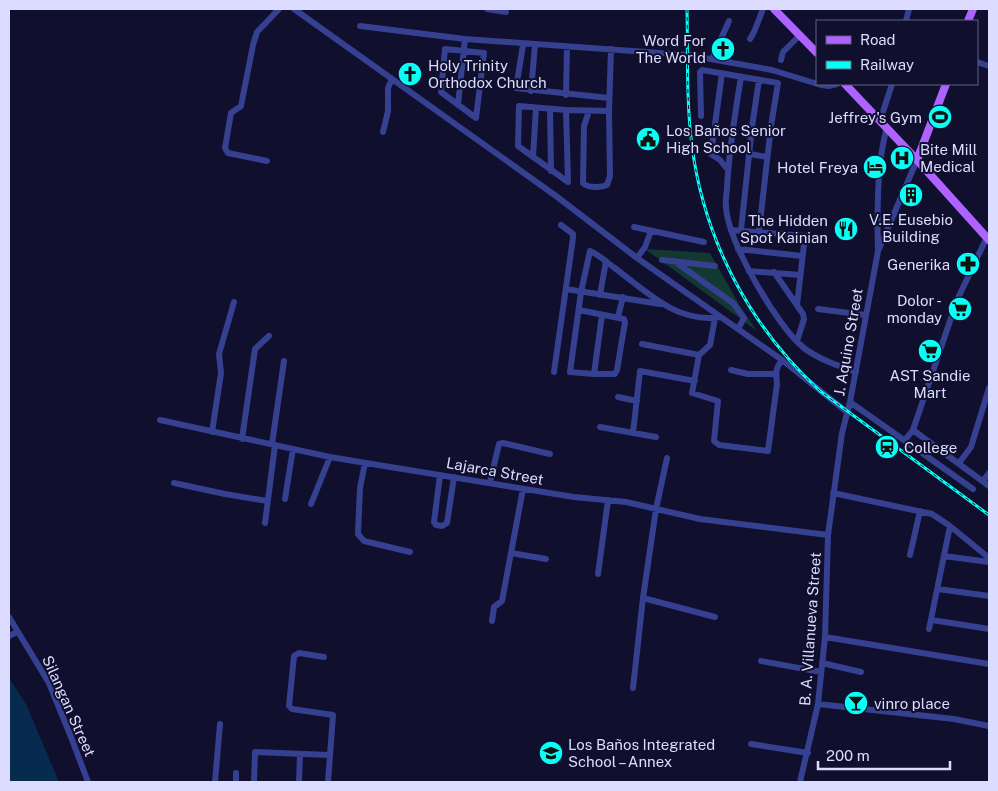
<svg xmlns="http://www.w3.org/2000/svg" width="998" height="791" font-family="'Public Sans',sans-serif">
  <rect width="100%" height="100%" fill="#100f2d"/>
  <path fill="#123831" d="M 645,249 L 710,253 L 740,306 L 757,331 Z"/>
  <path fill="#062b4f" d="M 9,678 L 26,704 L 59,782 L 9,782 Z"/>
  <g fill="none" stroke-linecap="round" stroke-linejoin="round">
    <path stroke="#2e2e4c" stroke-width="6" stroke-dasharray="6 3" stroke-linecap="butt" d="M 951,318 L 959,296"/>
    <path stroke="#364090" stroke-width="6" d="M 294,9 L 556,196 L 637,258 L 782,360 L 848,413
      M 487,9 L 506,12
      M 906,21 L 909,9
      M 360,26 L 465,39 L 688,55 L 772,70 L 821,85 L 829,86 L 837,84
      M 750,39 L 754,32 L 763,9
      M 523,45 L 516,88 L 609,98
      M 445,49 L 484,53 L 476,118 L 441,92 Z
      M 712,59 L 729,21
      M 781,60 L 783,52 L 800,35
      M 977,62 L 989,66
      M 722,73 L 711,154 L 720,160 L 728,170
      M 741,77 C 735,113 729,150 727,187 C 727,193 725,200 726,206 C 726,239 778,328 804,348 C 818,359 839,366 856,372
      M 531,91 L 535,45
      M 566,95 L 567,47
      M 458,105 L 465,39
      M 550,109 L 551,171
      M 566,110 L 568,182
      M 589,111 L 584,126 L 583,183 C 588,188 600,188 607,185 L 610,176 L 609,111 L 611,49
      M 701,116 L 700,72 L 702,70 L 778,83 L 771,126 L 759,231
      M 880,121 L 892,84
      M 383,132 L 388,111 L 388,88 L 392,79
      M 750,154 L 767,157
      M 533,157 L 536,108
      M 267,161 L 228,153 L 225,148 L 231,113 L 241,106 L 253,45 L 257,32 L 279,9
      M 568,182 L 518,146 L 519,106 L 566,110 L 609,111
      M 634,227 L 704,242
      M 731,230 L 805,236 L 797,305
      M 741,230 L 752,127 L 759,80
      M 738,249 L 802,256
      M 878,250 C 877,216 877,160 887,128
      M 637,258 L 645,247 L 651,231
      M 662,260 L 715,266
      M 674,261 L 733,303 L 744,318 L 738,329
      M 749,271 L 800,275
      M 774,272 L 803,314 L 804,319 L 797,341
      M 566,289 L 660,304
      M 600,295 L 606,261
      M 959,296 L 987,237
      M 818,309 L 865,315
      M 579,310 L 624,319 L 625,322 L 617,370 L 615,374 L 594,374 L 570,372 L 581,292 L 590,251 C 598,254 605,261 612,266 C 645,290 676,324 720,317
      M 618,317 L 623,297
      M 715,318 L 710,345 L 699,355 L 692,393 L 718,401 L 714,441 L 719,445 L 768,451 L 777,384 C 776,373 775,369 782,360
      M 642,344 L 699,355
      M 731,370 L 748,374 L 775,374
      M 554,372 L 573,238 L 573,234 L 561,225
      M 594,374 L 602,315
      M 618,397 L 637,401
      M 850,402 L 973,489
      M 160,420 L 330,457 L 378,465 L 574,497 L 626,502 L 700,519 L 828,535
      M 600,427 L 656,437
      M 913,430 L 989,486
      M 212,432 L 221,373 L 219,354 L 234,302
      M 633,433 L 640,371 L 695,381
      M 242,439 L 255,349 L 269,336
      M 905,440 L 913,430 L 951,318
      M 272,444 L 284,361
      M 365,463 L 360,488 L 358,534 L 364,541 L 410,552
      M 959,463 L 971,447 L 989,388
      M 440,475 L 434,522 L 436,525 L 442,526 L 447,523 L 454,477
      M 983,481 L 989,473
      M 490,482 L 499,444 L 503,443 L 550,454
      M 174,483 L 225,494 L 267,501
      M 833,493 L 932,514 L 950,526 L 989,558
      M 285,499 L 293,449
      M 311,504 L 330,457
      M 265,523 L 275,445
      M 511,553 L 546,559
      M 910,555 L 920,511
      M 944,556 L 989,562
      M 598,574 L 608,500
      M 938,589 L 989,596
      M 643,598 L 715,617
      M 9,617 L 49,683 L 71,737 L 88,782
      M 932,620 L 989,629
      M 492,621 L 494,607 L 502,601 L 523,489
      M 929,629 L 950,526
      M 9,636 L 17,632
      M 825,637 L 989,664
      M 324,657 L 299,653 L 294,656 L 289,706 L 292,709 L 333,715 L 328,782
      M 761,661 L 821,672
      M 822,663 L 861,672
      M 633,688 L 643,598 L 656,509 L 667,458
      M 818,704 L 954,719 L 989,726
      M 751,744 L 808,753
      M 215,782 L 220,724
      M 236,782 L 236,773
      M 254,782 L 255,752 L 329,755
      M 299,782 L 300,754
      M 800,782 L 818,704 L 825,637 L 828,535 L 842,433 L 850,402 L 878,251 L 917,160"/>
    <path stroke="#ae62ff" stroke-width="8" d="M 774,9 L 817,53
      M 968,21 L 973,9
      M 845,84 L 917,160 L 989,240
      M 917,160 L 946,84"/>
    <g stroke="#07fff5" stroke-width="3">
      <path id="rail" d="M 687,9 C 688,54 686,101 692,146 C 704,240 750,327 820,391 L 989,515"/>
    </g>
    <use href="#rail" stroke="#100f2d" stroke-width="1" stroke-dasharray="4" stroke-linecap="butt"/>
  </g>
  <defs>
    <g id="church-disc" transform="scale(1.25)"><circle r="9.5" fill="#07fff5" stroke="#100f2d"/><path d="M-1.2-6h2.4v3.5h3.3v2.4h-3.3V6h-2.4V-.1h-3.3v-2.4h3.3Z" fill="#111"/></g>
    <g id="stadium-disc" transform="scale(1.25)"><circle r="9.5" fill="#07fff5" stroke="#100f2d"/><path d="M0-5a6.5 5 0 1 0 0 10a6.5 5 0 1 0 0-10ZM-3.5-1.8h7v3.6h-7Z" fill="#111"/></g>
    <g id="civic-disc" transform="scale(1.25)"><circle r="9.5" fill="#07fff5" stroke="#100f2d"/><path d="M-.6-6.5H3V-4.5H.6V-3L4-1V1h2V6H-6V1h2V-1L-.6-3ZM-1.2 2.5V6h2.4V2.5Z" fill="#111"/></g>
    <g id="hospital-disc" transform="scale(1.25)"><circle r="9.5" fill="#07fff5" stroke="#100f2d"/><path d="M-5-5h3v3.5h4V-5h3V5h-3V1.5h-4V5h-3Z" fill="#111"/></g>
    <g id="hotel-disc" transform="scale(1.25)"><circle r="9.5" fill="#07fff5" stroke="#100f2d"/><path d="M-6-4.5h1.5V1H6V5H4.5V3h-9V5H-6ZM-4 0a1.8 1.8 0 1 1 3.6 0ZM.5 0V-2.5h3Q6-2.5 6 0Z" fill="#111"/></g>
    <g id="building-disc" transform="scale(1.25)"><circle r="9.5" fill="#07fff5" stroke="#100f2d"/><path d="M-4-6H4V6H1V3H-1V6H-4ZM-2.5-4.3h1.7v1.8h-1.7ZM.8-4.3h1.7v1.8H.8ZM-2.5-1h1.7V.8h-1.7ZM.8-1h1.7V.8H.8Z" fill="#111"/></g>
    <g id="restaurant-disc" transform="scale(1.25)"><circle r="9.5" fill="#07fff5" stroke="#100f2d"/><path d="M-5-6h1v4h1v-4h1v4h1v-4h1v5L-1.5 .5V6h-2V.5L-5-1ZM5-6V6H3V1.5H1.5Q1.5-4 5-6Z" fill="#111"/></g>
    <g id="pharmacy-disc" transform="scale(1.25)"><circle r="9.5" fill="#07fff5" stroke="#100f2d"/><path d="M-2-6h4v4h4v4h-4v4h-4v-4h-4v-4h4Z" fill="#111"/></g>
    <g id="supermarket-disc" transform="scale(1.25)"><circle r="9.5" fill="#07fff5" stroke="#100f2d"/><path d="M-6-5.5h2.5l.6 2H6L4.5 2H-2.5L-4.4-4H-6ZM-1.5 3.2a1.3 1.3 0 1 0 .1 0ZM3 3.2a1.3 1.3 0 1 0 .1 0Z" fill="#111"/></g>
    <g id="station-disc" transform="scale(1.25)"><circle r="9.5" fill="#07fff5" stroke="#100f2d"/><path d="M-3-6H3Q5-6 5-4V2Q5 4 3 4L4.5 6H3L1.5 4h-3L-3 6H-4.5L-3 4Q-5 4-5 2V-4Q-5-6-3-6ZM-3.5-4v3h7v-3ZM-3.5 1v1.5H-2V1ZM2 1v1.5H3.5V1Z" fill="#111"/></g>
    <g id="bar-disc" transform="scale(1.25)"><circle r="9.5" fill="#07fff5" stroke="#100f2d"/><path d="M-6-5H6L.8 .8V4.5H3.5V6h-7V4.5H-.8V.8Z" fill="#111"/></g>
    <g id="school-disc" transform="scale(1.25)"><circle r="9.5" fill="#07fff5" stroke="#100f2d"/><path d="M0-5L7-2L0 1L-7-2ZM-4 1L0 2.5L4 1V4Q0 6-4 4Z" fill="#111"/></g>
  </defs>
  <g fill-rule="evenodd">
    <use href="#church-disc" x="723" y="49"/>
    <use href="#church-disc" x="410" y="74"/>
    <use href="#stadium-disc" x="940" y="117"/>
    <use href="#civic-disc" x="648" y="139"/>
    <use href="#hospital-disc" x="902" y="158"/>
    <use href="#hotel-disc" x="875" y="167"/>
    <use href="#building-disc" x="911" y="195"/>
    <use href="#restaurant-disc" x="846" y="229"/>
    <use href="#pharmacy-disc" x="968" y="264"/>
    <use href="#supermarket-disc" x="960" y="309"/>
    <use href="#supermarket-disc" x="930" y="351"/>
    <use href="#station-disc" x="887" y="447"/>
    <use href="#bar-disc" x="856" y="703"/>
    <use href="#school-disc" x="551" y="753"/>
  </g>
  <g text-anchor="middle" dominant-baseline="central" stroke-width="4" stroke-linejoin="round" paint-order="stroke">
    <g font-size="15" fill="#dbdcff" stroke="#100f2d" text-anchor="end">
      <text x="706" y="40">Word For<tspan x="706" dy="17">The World</tspan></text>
      <text x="428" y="65" text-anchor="start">Holy Trinity<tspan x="428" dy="17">Orthodox Church</tspan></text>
      <text x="922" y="117">Jeffrey's Gym</text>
      <text x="666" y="130" text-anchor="start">Los Baños Senior<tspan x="666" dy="17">High School</tspan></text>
      <text x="920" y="149" text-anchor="start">Bite Mill<tspan x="920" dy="17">Medical</tspan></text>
      <text x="858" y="167">Hotel Freya</text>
      <text x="911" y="219" text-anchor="middle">V.E. Eusebio<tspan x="911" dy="17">Building</tspan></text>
      <text x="828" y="220">The Hidden<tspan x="828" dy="17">Spot Kainian</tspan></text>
      <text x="950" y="264">Generika</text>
      <text x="942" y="300">Dolor -<tspan x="942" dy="17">monday</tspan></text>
      <text x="930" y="375" text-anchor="middle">AST Sandie<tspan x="930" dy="17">Mart</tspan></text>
      <text x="904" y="447" text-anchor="start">College</text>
      <text x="874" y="703" text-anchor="start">vinro place</text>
      <text x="568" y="744" text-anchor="start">Los Baños Integrated<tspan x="568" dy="17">School – Annex</tspan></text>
    </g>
    <g font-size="15" fill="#dbdcff" stroke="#100f2d">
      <text transform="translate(848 342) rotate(-80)">J. Aquino Street</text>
      <text transform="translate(495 471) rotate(10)">Lajarca Street</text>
      <text transform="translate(810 629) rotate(-86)">B. A. Villanueva Street</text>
      <text transform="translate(69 706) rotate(66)">Silangan Street</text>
    </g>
  </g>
  <rect width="998" height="791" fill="none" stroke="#dbdcff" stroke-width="20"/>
  <rect x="816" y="20" width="162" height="65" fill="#100f2d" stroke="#616181"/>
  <rect x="826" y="36" width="25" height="8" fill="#ae62ff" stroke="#616181"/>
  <text x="860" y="45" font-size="15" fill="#dbdcff">Road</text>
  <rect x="826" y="61" width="25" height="8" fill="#07fff5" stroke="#616181"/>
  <text x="860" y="70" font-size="15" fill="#dbdcff">Railway</text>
  <path d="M818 761v8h132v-8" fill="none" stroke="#dbdcff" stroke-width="2.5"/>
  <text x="826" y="761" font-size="15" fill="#dbdcff" stroke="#100f2d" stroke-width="4" paint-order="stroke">200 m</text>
</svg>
